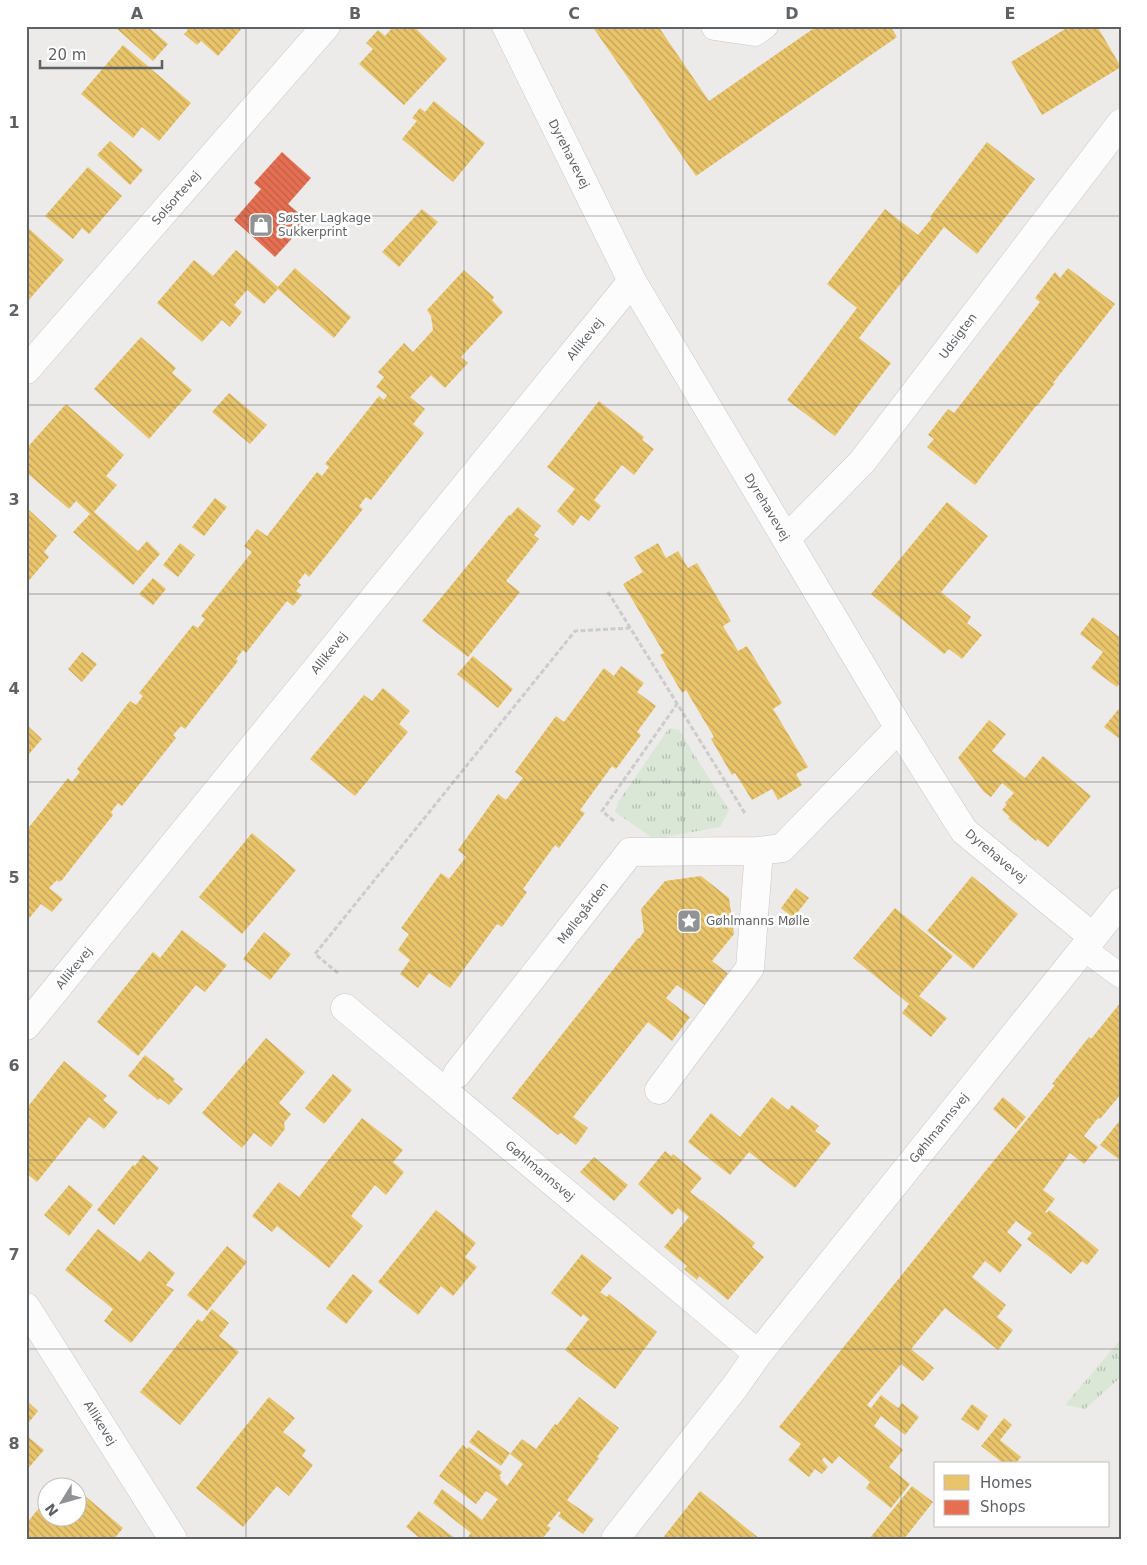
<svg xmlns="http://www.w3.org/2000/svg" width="1147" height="1565" font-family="'DejaVu Sans',sans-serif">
  <defs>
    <pattern id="grass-tufts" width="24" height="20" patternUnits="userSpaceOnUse" patternTransform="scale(1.25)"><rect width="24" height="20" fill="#dae7d6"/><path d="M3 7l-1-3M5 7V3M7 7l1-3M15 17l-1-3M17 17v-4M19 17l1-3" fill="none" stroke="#b4bfb1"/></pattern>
    <pattern id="homes-back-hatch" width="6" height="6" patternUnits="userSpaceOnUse" patternTransform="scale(1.25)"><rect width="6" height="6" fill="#e9c46a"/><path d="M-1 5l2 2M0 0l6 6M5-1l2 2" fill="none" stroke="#c0a35b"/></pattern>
    <pattern id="shops-back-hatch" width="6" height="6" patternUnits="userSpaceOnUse" patternTransform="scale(1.25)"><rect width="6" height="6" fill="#e76f51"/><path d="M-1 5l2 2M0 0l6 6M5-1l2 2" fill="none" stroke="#be5f47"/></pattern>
  </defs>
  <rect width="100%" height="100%" fill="#edebe9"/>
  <path fill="url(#grass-tufts)" d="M 669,728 L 679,730 L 729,810 L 720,827 L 654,839 L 615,812 L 618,802 Z
    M 1121,1339 L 1121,1377 L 1085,1409 L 1065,1405 Z"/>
  <path fill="url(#homes-back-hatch)" d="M 117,26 L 147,26 L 168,44 L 153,61 L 116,28 Z
    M 184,26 L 244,26 L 218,56 L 201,41 L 197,45 L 184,34 L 188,30 Z
    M 394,26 L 413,26 L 447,59 L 404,105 L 359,64 L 373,49 L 366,43 L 378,30 L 385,36 Z
    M 592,26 L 658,26 L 709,101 L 817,26 L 890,26 L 897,37 L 696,176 Z
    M 1070,26 L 1097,26 L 1121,67 L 1042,115 L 1011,62 Z
    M 123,45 L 191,103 L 159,141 L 142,127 L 133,138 L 81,94 Z
    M 434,101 L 485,143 L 453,182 L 402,139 L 417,121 L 412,118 L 420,108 L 425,112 Z
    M 110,141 L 143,170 L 130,185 L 97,155 Z
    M 987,142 L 1035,179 L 977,254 L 944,227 L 859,338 L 891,363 L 835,436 L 787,400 L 857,308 L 827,284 L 885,209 L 918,235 L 932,218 L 930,217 Z
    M 88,167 L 122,196 L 89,234 L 82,228 L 73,239 L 45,216 Z
    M 422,209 L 438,222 L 399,267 L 382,252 Z
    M 26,226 L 64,260 L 26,303 Z
    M 236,250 L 278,287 L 295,268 L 351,317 L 334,338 L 278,289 L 264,304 L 247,290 L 234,305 L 242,312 L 230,327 L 222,320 L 202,342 L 157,303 L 194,260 L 213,276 Z
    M 1068,268 L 1115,304 L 1053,383 L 1055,383 L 1037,406 L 1036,406 L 975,485 L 927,447 L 934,439 L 928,435 L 948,409 L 954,413 L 1040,302 L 1035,298 L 1055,272 L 1060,278 Z
    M 464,270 L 494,297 L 492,300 L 503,312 L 461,357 L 468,363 L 445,388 L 431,375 L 410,397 L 425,409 L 413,424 L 424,433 L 371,500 L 366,497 L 359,506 L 363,509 L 313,572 L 309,577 L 305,573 L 298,582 L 301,585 L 296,591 L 302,595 L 293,606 L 287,601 L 246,653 L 243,650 L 236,659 L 238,661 L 185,729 L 181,726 L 173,735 L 176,738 L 122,806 L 118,803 L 111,812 L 113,815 L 62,880 L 59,882 L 57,880 L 49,888 L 63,899 L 52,912 L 41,904 L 26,922 L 26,831 L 68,778 L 72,782 L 80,772 L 77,769 L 130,701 L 136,705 L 143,696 L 139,693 L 193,625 L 198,628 L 205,619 L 201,616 L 252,552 L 244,546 L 256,530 L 257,529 L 267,536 L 317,472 L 322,476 L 329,467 L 325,464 L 379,396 L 384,400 L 387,395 L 376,387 L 384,377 L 378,372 L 404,343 L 413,352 L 433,330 L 431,316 L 427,310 Z
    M 141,337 L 176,368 L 172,373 L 192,390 L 149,439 L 94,389 Z
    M 229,393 L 267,425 L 250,444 L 212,412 Z
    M 599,401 L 644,437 L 642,440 L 654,449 L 634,475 L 622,465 L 594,500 L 601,506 L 589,521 L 581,515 L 573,526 L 557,511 L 575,489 L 547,467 Z
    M 66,404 L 124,455 L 106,476 L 117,485 L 94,512 L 138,551 L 147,541 L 160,554 L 133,585 L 73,532 L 90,514 L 76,501 L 69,509 L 26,472 L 26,449 Z
    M 215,498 L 227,507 L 204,536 L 192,527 Z
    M 947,502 L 988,536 L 941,592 L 971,617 L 967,623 L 982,635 L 962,659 L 949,649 L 944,654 L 871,594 Z
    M 26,507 L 57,536 L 44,552 L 49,557 L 26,584 Z
    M 518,507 L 541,526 L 534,535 L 539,539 L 506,581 L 520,592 L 468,657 L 422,621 L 509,515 L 510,516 Z
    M 180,543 L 195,555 L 178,577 L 163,565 Z
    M 658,543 L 666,558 L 678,551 L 688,568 L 697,563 L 731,621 L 723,626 L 738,651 L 747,646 L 782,703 L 773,709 L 808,767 L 796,774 L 802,785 L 778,800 L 772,789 L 752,800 L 735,773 L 732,775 L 711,739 L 714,737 L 686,690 L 682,693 L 660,655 L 664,653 L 623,584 L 643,572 L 634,557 Z
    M 153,578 L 166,589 L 153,605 L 139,594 Z
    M 1093,617 L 1121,638 L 1121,682 L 1117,687 L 1091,668 L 1103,652 L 1080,634 Z
    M 82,652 L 97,664 L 82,682 L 68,669 Z
    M 473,656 L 513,689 L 498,708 L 457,674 Z
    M 621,666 L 644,683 L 637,692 L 656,706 L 637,732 L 641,735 L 616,769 L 612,766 L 580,810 L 585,813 L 559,848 L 555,845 L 523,889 L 527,892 L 502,927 L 497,924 L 450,988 L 429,973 L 418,988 L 400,974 L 410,960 L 398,950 L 409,934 L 401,928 L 441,873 L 449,879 L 466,857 L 458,850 L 498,794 L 506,800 L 523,778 L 515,772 L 556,716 L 564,722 L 604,668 L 614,676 Z
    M 383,688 L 410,711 L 399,724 L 408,732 L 355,796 L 310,759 L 364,695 L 372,701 Z
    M 1121,706 L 1121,740 L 1104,727 Z
    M 989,720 L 1006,734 L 992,751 L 1025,778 L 1043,756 L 1091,796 L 1048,847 L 1037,839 L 1036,841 L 1008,818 L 1010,817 L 1002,810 L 1007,804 L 1005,803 L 1014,793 L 1002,783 L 991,797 L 984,792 L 958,758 Z
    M 28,726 L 42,739 L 29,754 L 26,751 L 26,728 Z
    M 252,833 L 296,870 L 242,934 L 199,897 Z
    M 701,876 L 729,898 L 734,934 L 712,961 L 730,975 L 706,1006 L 677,985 L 666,998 L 690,1017 L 672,1041 L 648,1022 L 573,1117 L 588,1128 L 576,1145 L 561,1133 L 558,1135 L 512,1098 L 638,938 L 639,939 L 644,931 L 641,909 L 665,881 Z
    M 972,876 L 1018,914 L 973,969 L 927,931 Z
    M 796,888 L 809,898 L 793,918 L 781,908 Z
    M 895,908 L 953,956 L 919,996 L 947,1018 L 931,1037 L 902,1013 L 909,1004 L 853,958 Z
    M 182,930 L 227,965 L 205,992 L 196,985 L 138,1056 L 97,1022 L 153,952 L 160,958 Z
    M 264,932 L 291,954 L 270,980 L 243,959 Z
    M 1121,1002 L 1121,1094 L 1100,1119 L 1098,1118 L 1084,1136 L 1098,1147 L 1084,1164 L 1070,1153 L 1043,1190 L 1055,1199 L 1045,1212 L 1047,1213 L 1049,1210 L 1099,1250 L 1087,1265 L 1082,1261 L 1071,1274 L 1027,1239 L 1032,1233 L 1016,1221 L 1007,1232 L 1022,1245 L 1000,1273 L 985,1261 L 972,1277 L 1006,1305 L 997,1317 L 1013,1330 L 998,1350 L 945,1308 L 911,1349 L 934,1368 L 923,1381 L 901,1364 L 867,1405 L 871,1408 L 881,1395 L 898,1408 L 902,1403 L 919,1417 L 905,1435 L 881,1416 L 874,1426 L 903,1450 L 889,1467 L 910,1484 L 891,1508 L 866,1488 L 870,1482 L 839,1456 L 832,1464 L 824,1457 L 822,1460 L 828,1467 L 822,1474 L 815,1469 L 809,1477 L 788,1460 L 801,1444 L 779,1427 L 1055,1085 L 1052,1084 L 1089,1037 L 1091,1039 Z
    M 266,1038 L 305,1072 L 279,1103 L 291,1114 L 284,1123 L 285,1129 L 271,1147 L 254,1133 L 242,1148 L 202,1113 Z
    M 145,1055 L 175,1079 L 173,1081 L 183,1089 L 169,1105 L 160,1098 L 158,1100 L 128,1076 Z
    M 64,1061 L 107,1096 L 103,1100 L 118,1112 L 104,1129 L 89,1117 L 37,1182 L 26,1173 L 26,1109 Z
    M 333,1074 L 352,1090 L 324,1124 L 305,1108 Z
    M 772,1097 L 788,1110 L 792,1105 L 819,1126 L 815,1131 L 831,1143 L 795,1188 L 749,1152 L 730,1175 L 688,1142 L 711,1113 L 740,1137 Z
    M 1003,1097 L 1026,1117 L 1016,1129 L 993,1109 Z
    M 362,1118 L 403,1150 L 393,1162 L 404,1172 L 386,1195 L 375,1185 L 351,1216 L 363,1226 L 329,1268 L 277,1226 L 272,1232 L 252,1216 L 279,1182 L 299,1197 Z
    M 1121,1119 L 1121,1161 L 1100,1145 Z
    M 665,1151 L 671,1156 L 673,1154 L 702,1178 L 690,1192 L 702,1201 L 702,1200 L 755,1243 L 752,1247 L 764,1257 L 728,1300 L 699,1276 L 697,1280 L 684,1269 L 687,1266 L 664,1247 L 689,1217 L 678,1208 L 672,1215 L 638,1184 Z
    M 143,1155 L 159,1168 L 114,1225 L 97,1210 L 133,1165 L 135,1166 Z
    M 594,1157 L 628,1185 L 614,1201 L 580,1172 Z
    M 69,1185 L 93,1205 L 69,1236 L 44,1215 Z
    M 436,1210 L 476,1243 L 465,1257 L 477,1267 L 453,1296 L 441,1286 L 418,1315 L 378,1282 Z
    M 98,1229 L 140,1262 L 149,1251 L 175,1273 L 166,1285 L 174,1290 L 131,1343 L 104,1321 L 113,1309 L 65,1270 Z
    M 227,1246 L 247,1262 L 207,1311 L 187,1295 Z
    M 582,1254 L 612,1278 L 600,1292 L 607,1297 L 609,1294 L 657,1332 L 615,1389 L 565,1350 L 589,1319 L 583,1314 L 581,1317 L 551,1293 Z
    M 353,1274 L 373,1291 L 346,1324 L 326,1308 Z
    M 212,1309 L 229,1323 L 219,1336 L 239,1352 L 180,1425 L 140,1392 L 198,1319 L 202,1322 Z
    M 269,1397 L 295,1418 L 283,1432 L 306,1450 L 302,1456 L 313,1465 L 289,1496 L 277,1486 L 243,1527 L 196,1488 Z
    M 579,1397 L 619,1428 L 597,1457 L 599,1458 L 567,1500 L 594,1519 L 583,1534 L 558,1516 L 561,1513 L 559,1511 L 547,1526 L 551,1528 L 542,1539 L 466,1539 L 471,1533 L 433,1503 L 442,1489 L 482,1520 L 498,1499 L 486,1491 L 476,1504 L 439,1476 L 454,1456 L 463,1445 L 467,1449 L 469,1447 L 502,1472 L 499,1476 L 501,1477 L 500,1479 L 507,1486 L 523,1464 L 510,1454 L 522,1439 L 536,1449 L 555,1424 L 557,1425 Z
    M 26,1400 L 38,1411 L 26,1426 Z
    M 972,1404 L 988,1416 L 978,1431 L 961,1419 Z
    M 1004,1418 L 1012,1425 L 1000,1440 L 1021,1457 L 1015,1464 L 1004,1464 L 981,1446 Z
    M 478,1430 L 510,1453 L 501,1466 L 469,1442 Z
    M 26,1435 L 44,1450 L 26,1471 Z
    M 63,1478 L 74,1488 L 55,1488 Z
    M 912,1486 L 933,1502 L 904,1539 L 869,1539 Z
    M 78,1490 L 123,1528 L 114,1539 L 26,1539 L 26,1524 L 48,1497 L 48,1518 L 78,1518 Z
    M 700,1491 L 704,1494 L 760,1539 L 662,1539 Z
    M 419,1511 L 456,1539 L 421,1539 L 406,1527 Z"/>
  <path fill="url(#shops-back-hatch)" d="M 282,152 L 311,178 L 288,204 L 308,221 L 275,257 L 234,220 L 261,189 L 254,183 Z"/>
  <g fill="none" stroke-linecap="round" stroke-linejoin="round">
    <g stroke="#c8c8c8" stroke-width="25">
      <path id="service" d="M 713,26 L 714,28 L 755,34 L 766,26
        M 1084,949 L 1121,976"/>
    </g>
    <g stroke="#c8c8c8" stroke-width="29">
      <path id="minor" d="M 506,26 L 632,281 L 899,728 L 964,831 L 1093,937
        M 26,370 L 326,26
        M 786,539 L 862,462 L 1121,123
        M 345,1008 L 758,1354
        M 26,1026 L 632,281
        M 457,1074 L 630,852 L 759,851 L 782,848 L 899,728
        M 659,1090 L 750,968 L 759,851
        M 26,1307 L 173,1539
        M 615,1539 L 734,1388 L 758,1354 L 1121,902"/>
    </g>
    <path stroke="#cacdcb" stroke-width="3" stroke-dasharray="5 2.5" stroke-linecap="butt" d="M 608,592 L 746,815
      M 614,821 L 602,811 L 677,704
      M 338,973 L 315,954 L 575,631 L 630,628"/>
    <use href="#service" stroke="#fcfcfc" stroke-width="24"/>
    <use href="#minor" stroke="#fcfcfc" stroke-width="28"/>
  </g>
  <path fill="none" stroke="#5f6265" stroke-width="1" stroke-opacity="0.55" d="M 246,26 L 246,1539M 464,26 L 464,1539M 683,26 L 683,1539M 901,26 L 901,1539M 26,216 L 1121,216M 26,405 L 1121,405M 26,594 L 1121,594M 26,782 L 1121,782M 26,971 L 1121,971M 26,1160 L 1121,1160M 26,1349 L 1121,1349"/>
  <defs>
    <g id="shop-square" transform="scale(1.25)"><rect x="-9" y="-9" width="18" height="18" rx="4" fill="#919293" stroke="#fff"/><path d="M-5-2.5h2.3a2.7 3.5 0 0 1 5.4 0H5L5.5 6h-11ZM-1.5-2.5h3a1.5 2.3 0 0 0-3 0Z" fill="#fff"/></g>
    <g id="sight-square" transform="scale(1.25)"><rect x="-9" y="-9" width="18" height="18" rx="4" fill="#919293" stroke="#fff"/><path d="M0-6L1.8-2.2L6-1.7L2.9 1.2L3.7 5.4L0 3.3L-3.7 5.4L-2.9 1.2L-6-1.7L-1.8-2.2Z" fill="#fff"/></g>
  </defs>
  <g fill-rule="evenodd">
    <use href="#shop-square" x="261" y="225"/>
    <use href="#sight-square" x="689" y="921"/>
  </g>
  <g text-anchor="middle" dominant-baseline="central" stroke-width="5" stroke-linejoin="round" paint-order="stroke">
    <g font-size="12" fill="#5f6265" stroke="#fff">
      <text transform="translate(569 154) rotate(63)">Dyrehavevej</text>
      <text transform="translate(176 198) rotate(-49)">Solsortevej</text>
      <text transform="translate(958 336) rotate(-53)">Udsigten</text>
      <text transform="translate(585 339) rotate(-51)">Allikevej</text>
      <text transform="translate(767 507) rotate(59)">Dyrehavevej</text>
      <text transform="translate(329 653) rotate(-51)">Allikevej</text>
      <text transform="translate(996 856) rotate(40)">Dyrehavevej</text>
      <text transform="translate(583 913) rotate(-52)">Møllegården</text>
      <text transform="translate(74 968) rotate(-51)">Allikevej</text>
      <text transform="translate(939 1128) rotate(-51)">Gøhlmannsvej</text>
      <text transform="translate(540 1171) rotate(40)">Gøhlmannsvej</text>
      <text transform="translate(100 1423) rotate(58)">Allikevej</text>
    </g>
    <g font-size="12" fill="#5f6265" stroke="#fff" text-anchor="start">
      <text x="278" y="218">Søster Lagkage<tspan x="278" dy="14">Sukkerprint</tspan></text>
      <text x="706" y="921">Gøhlmanns Mølle</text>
    </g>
  </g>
  <rect width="1147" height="1565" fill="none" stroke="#ffffff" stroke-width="55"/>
  <rect x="934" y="1462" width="175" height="65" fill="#ffffff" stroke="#bfc0c1"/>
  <rect x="944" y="1475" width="25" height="15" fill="#e9c46a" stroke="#bfc0c1"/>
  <text x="980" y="1488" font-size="15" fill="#5f6265">Homes</text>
  <rect x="944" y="1500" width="25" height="15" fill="#e76f51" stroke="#bfc0c1"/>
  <text x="980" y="1512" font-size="15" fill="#5f6265">Shops</text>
  <g transform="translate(62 1502) rotate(233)"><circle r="24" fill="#ffffff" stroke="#bfc0c1"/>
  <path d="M0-4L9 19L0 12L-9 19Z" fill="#919293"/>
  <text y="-8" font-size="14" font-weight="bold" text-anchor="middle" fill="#5f6265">N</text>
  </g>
  <path d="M40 60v8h122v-8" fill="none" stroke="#5f6265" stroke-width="2.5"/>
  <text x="48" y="60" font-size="15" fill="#5f6265" stroke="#ffffff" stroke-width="4" paint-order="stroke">20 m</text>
  <rect x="28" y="28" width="1092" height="1510" fill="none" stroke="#5f6265" stroke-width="2"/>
  <g font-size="16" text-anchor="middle" font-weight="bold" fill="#5f6265">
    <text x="137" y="19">A</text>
    <text x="355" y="19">B</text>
    <text x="574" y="19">C</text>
    <text x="792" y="19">D</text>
    <text x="1010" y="19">E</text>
    <text x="14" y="128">1</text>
    <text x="14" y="316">2</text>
    <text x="14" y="505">3</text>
    <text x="14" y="694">4</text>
    <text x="14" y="883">5</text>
    <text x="14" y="1071">6</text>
    <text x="14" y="1260">7</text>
    <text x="14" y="1449">8</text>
  </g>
</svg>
